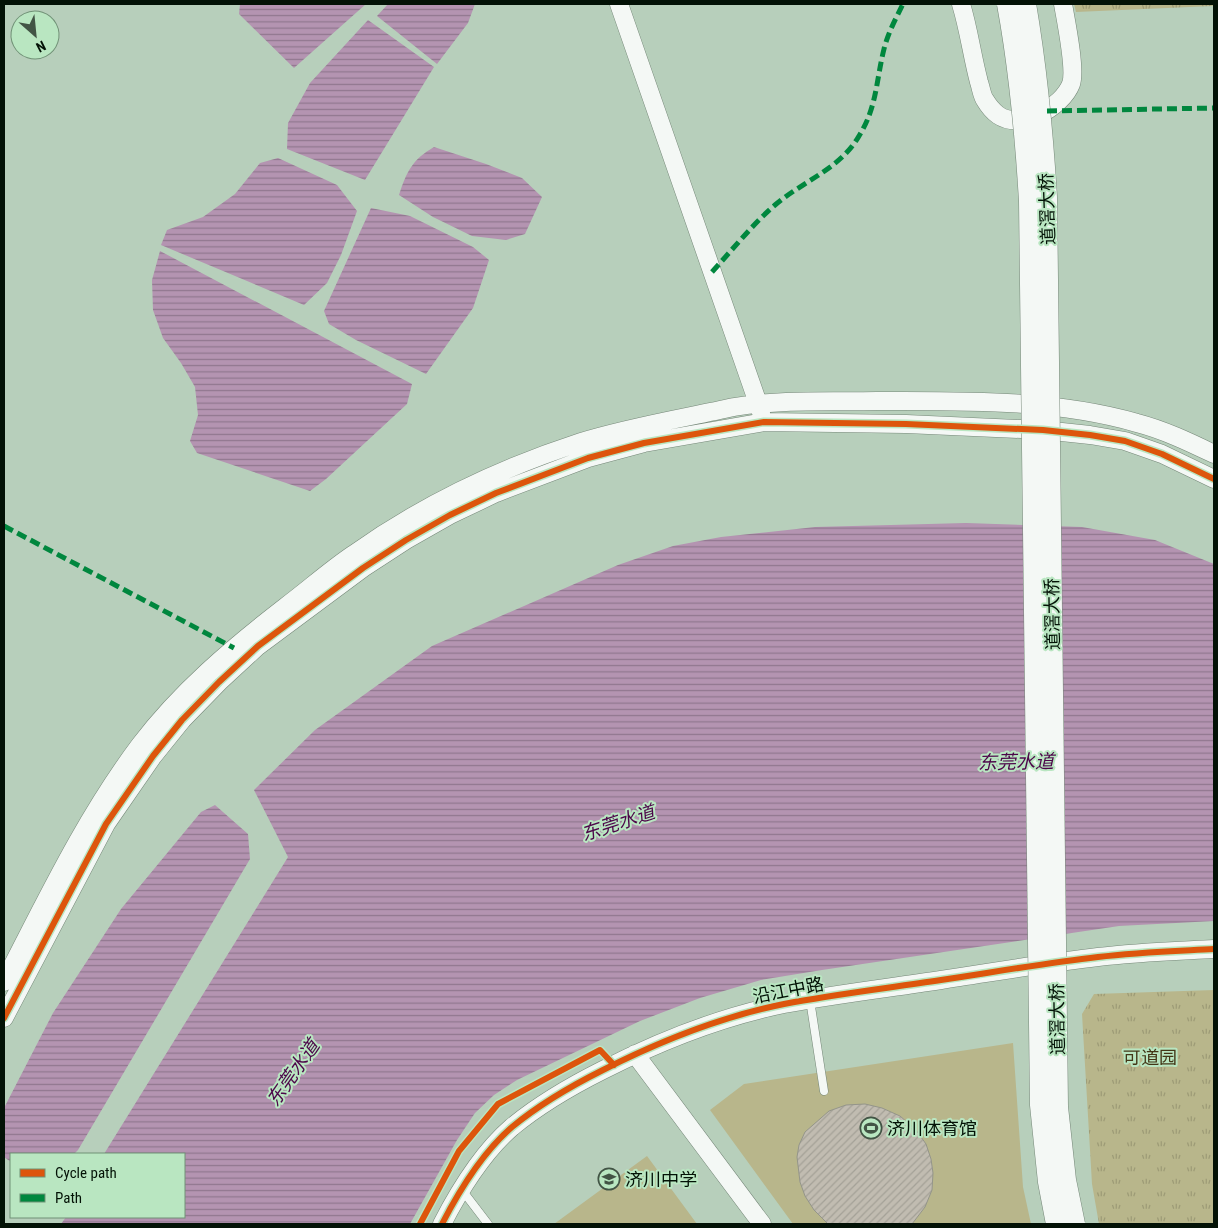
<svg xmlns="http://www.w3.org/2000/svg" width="1218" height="1228" font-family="'Roboto Condensed','Noto Sans SC',sans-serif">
  <defs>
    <pattern id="park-tufts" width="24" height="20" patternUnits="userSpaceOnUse" patternTransform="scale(1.25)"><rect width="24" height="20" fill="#b8b68b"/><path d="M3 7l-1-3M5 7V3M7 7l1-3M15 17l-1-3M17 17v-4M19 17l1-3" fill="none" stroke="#9d9b76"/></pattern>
    <pattern id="water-rules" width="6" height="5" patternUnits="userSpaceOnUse" patternTransform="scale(1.25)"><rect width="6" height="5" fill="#b494b1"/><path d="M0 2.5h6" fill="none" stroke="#90778e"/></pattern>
    <pattern id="building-hatch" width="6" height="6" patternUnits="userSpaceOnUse" patternTransform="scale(1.25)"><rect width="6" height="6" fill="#c1bcb1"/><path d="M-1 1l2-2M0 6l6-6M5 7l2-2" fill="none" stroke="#a4a197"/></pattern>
  </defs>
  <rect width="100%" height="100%" fill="#b7cfbb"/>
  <path fill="url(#park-tufts)" d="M 1074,4 L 1213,4 L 1213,6 L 1076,12 Z
    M 1214,990 L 1214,1224 L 1099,1224 L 1092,1184 L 1082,1014 L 1094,994 Z"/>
  <path fill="#b8b68b" d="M 1013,1043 L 1023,1187 L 1031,1224 L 793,1224 L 710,1110 L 744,1084 Z
    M 647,1156 L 697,1224 L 554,1224 Z"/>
  <path fill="url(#water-rules)" d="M 240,4 L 366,4 L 294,68 L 239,14 Z
    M 388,4 L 475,4 L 468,23 L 437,64 L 377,16 Z
    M 368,20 L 434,67 L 365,180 L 287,149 L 288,123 L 310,83 Z
    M 434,147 L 486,164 L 522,178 L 542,197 L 525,234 L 506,240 L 472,236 L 433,217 L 399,195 C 407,171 412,160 434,147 Z
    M 278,158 L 337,185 L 357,211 L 341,255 L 327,283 L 304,305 L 161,245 L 167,230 L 203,217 L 235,194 L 260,163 Z
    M 371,208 L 410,216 L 473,247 L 489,260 L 473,308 L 426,374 L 356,340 L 329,324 L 324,311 Z
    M 160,251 L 412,384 L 407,404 L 326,479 L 310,491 L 197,453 L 190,441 L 198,415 L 195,387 L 181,363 L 163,338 L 153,310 L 152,280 Z
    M 966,523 L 1082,527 L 1155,540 L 1214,564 L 1214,921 L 1119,926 L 822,970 L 761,980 L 700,998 L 640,1021 L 517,1080 L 494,1095 L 475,1113 L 457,1140 L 410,1224 L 61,1224 L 66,1217 L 184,1217 L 184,1154 L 104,1154 L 288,857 L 254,790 L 315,730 L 432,646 L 618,565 L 673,546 L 721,537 L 815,527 Z
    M 215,805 L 248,834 L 250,859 L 78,1150 L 74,1154 L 11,1154 L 11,1162 L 4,1157 L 4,1108 L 53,1013 L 121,909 L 201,812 Z"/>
  <path fill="url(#building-hatch)" stroke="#94958a" d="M 865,1104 L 882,1108 L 900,1116 L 916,1130 L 926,1144 L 931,1159 L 933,1173 L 932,1190 L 925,1207 L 912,1224 L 828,1224 L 814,1210 L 805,1196 L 800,1182 L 797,1157 L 799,1145 L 805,1132 L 829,1111 L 846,1105 Z"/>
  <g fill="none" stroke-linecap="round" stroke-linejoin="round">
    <g stroke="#758778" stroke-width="9">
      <path id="service" d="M 810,1000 L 824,1091
        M 462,1190 L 488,1224"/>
    </g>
    <g stroke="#758778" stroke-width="19">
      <path id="tertiary" d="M 619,4 L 761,412
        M 961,4 C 969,30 972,56 979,82 C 981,88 982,96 985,100 C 988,105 994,112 998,115 C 1021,131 1062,107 1071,84 C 1076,70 1066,21 1063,4
        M 4,982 C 46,901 85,818 140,745 C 180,692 232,648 285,607 C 308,590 330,570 354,554 C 423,505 501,468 581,442 C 629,427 684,418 734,407 C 781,399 829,402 877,401 C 964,401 1053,399 1137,423 C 1164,430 1189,442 1214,454
        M 4,1018 L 106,824 L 153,756 L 182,720 L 219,682 L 258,646 L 363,568 L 406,540 L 450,515 L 496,493 L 588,458 L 644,443 L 764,422 L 906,424 L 1043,430 L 1090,435 L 1125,441 L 1162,454 L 1214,479
        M 635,1054 L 762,1224
        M 442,1224 C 460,1189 482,1153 512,1127 C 540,1104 571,1086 603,1070 C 660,1041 720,1017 784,1004 C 836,994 889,988 941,980 C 994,972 1046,963 1098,957 C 1137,952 1176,951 1214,949"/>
    </g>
    <use href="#service" stroke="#f4f8f5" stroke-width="8"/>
    <use href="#tertiary" stroke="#f4f8f5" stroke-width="18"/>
    <g stroke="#758778" stroke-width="21" stroke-linecap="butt">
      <path id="secondary-bridge" d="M 1007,4 C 1019,69 1025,134 1029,201 L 1040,1105 L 1048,1182 L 1056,1224
        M 1026,4 C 1037,68 1043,132 1047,197 L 1058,1107 L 1066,1180 L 1075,1224"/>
    </g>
    <use href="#secondary-bridge" stroke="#f4f8f5" stroke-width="20"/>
    <path stroke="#00873e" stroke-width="5" stroke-dasharray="10 5" stroke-linecap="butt" d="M 1047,111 L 1214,108
      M 712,272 C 733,249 752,225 775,205 C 803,181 840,169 859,136 C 877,107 876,81 884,49 C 888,33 896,18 903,4
      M 4,526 L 234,648"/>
    <g stroke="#b9e6c1" stroke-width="9">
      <path id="cycleway" d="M 4,1018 L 106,824 L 153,756 L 182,720 L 219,682 L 258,646 L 363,568 L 406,540 L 450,515 L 496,493 L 588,458 L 644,443 L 764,422 L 906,424 L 1043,430 L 1090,435 L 1125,441 L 1162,454 L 1214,479
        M 420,1224 L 459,1151 L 498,1104 L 600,1050 L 614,1065
        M 442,1224 C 460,1189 482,1153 512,1127 C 540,1104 571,1086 603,1070 C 660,1041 720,1017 784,1004 C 836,994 889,988 941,980 C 994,972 1046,963 1098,957 C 1137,952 1176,951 1214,949"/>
    </g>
    <use href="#cycleway" stroke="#dd550c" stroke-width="6"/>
  </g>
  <defs>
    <g id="stadium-ring" transform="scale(1.125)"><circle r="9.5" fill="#b9e6c1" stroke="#425445" stroke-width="1.5"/><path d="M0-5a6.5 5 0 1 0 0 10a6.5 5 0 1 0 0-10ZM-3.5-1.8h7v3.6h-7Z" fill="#425445"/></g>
    <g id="school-ring" transform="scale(1.125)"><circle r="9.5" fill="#b9e6c1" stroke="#425445" stroke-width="1.5"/><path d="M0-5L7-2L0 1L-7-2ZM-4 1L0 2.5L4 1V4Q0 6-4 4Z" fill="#425445"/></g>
  </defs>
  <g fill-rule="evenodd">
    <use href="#stadium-ring" x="871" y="1128"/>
    <use href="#school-ring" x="609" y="1179"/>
  </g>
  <g text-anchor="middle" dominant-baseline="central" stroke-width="4" stroke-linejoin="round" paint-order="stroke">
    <g font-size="18" fill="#031206" stroke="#b9e6c1">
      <text transform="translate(1047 209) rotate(-92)">道滘大桥</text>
      <text transform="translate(1052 614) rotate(-91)">道滘大桥</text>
      <text transform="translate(788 990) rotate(-11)">沿江中路</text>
      <text transform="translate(1057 1019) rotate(-91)">道滘大桥</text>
    </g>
    <g font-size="18" fill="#433717" stroke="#b9e6c1">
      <text x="1150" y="1057">可道园</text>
    </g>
    <g font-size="18" fill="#031206" stroke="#b9e6c1" text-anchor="start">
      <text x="887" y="1128">济川体育馆</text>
      <text x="625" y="1179">济川中学</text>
    </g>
    <g font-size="19" font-style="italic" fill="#4d064a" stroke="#b9e6c1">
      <text transform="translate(1016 762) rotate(-1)">东莞水道</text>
      <text transform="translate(618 823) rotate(-18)">东莞水道</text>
      <text transform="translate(293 1073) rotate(-55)">东莞水道</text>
    </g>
  </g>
  <rect width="1218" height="1228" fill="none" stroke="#031206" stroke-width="10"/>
  <rect x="10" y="1153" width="175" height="65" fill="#b9e6c1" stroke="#709176"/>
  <rect x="20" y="1169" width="25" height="8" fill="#dd550c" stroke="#709176"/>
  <text x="55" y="1178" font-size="15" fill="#031206">Cycle path</text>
  <rect x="20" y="1194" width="25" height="8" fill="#00873e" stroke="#709176"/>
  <text x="55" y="1203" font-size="15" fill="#031206">Path</text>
  <g transform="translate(35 35) rotate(153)"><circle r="24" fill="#b9e6c1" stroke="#709176"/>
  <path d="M0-4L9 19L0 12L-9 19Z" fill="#425445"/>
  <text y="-8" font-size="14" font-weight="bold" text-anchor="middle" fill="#031206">N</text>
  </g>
</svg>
